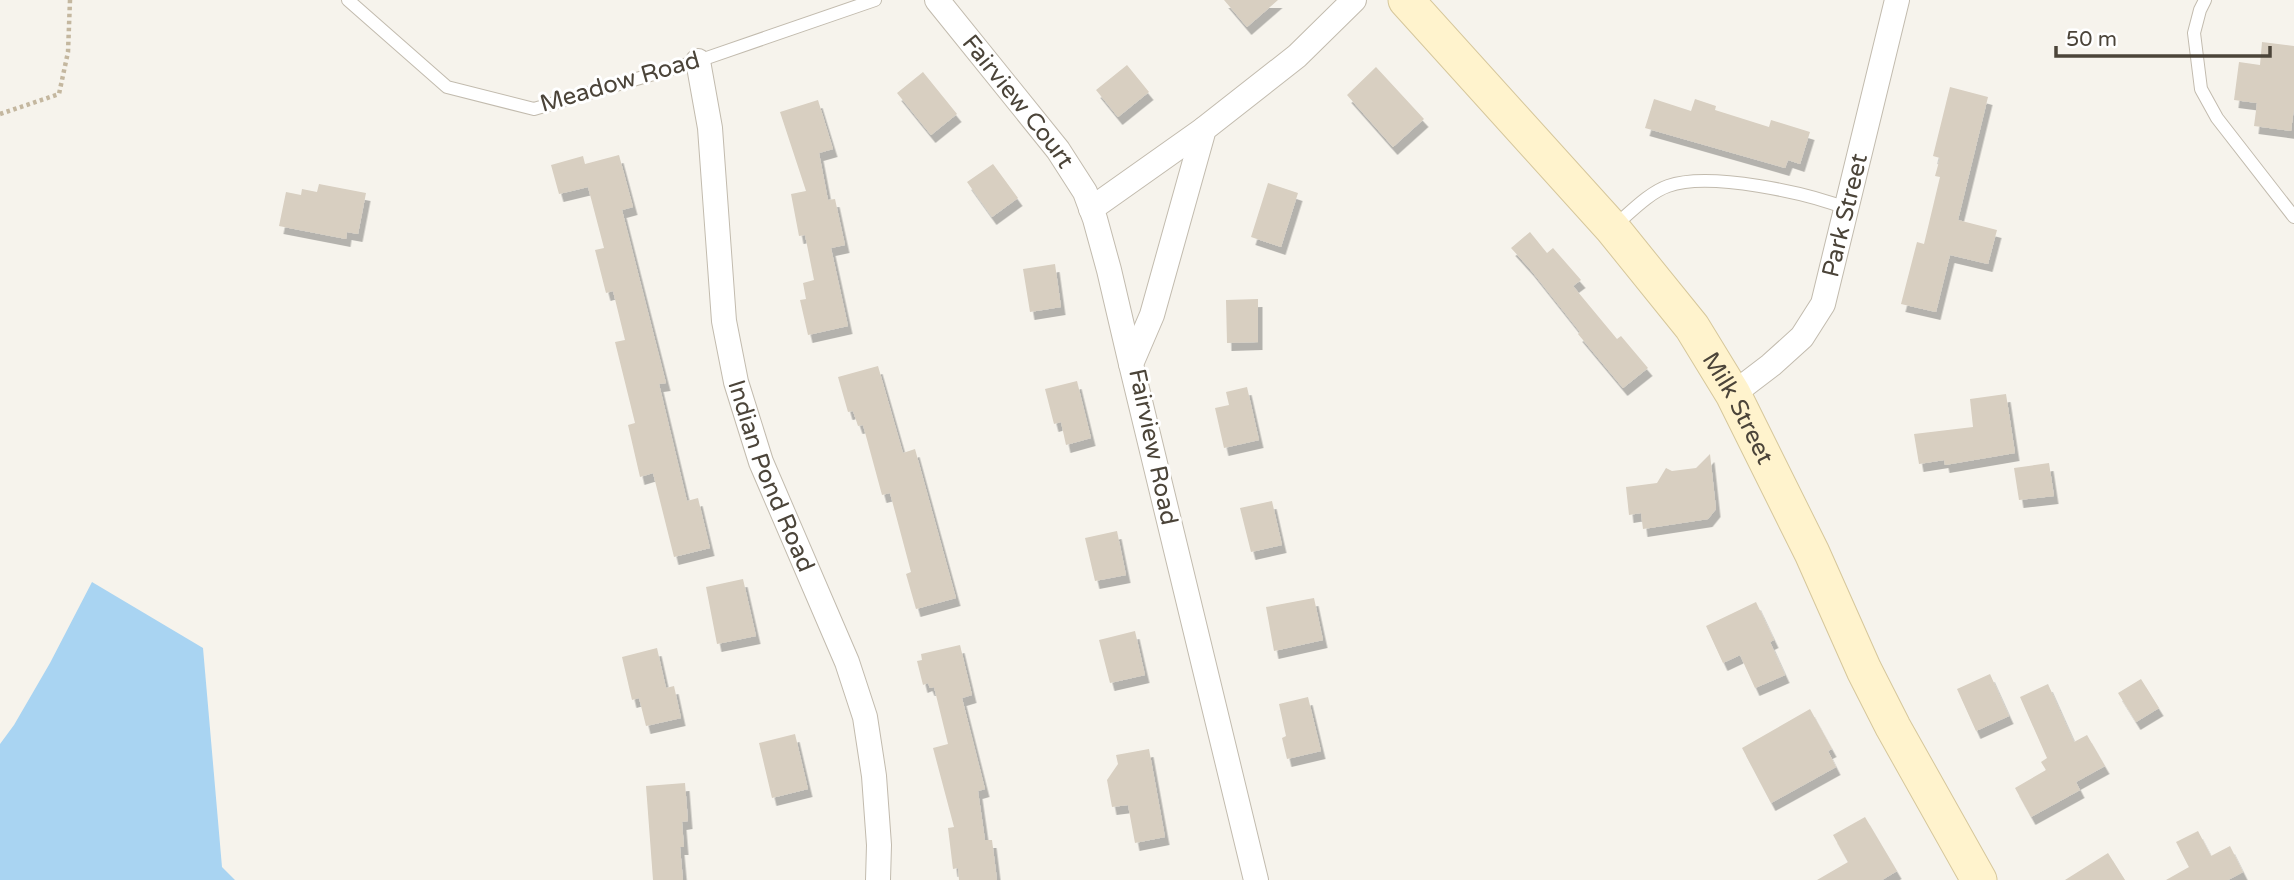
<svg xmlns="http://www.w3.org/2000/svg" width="2294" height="880" font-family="'Varela Round',sans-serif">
  <defs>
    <filter id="shadow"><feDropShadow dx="4.5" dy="8" stdDeviation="0" flood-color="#0004"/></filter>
  </defs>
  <rect width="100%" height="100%" fill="#f6f3ec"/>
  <path fill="#a9d4f2" d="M 92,582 L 203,648 L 222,867 L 235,880 L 0,880 L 0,744 L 14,725 L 50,663 Z"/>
  <path fill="#d8cfc1" filter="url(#shadow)" d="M 1224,0 L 1278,0 L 1247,27 Z
    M 2262,42 L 2294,46 L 2294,108 L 2291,131 L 2254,126 L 2257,103 L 2234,100 L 2239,62 L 2260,65 Z
    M 1127,65 L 1149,92 L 1118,117 L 1096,90 Z
    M 1376,67 L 1424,119 L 1393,147 L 1347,95 Z
    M 923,72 L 957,114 L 931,135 L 897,93 Z
    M 1950,87 L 1988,97 L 1958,220 L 1997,230 L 1988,264 L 1950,255 L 1936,312 L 1901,304 L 1917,242 L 1924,244 L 1940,177 L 1935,176 L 1940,158 L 1933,156 Z
    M 1654,99 L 1691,111 L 1695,99 L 1716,106 L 1715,110 L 1769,127 L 1771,120 L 1810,132 L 1800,164 L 1788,160 L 1785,168 L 1645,128 Z
    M 818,100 L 833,149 L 819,153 L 828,200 L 835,199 L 845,245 L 831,248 L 848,326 L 808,335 L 800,300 L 806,299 L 803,283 L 814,280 L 805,235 L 799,236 L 791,194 L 806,191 L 780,112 Z
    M 619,155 L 633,207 L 622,210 L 666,383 L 659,384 L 687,501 L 698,498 L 710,548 L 674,557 L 653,473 L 640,477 L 628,425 L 635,423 L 615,342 L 625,340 L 613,291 L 606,293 L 595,250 L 604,248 L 588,187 L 559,194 L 551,165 L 583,156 L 585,164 Z
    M 993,164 L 1018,198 L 992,217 L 967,182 Z
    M 1268,183 L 1298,193 L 1281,247 L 1251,237 Z
    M 319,184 L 366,193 L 358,234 L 347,232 L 346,239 L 279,226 L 286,192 L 301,195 L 302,189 L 317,192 Z
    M 1530,232 L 1547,253 L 1553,248 L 1581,280 L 1573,286 L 1617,339 L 1621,336 L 1648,368 L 1623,388 L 1578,334 L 1580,332 L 1530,269 L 1511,248 Z
    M 1055,264 L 1061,307 L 1030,312 L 1023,269 Z
    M 1258,299 L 1258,342 L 1227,343 L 1226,300 Z
    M 878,366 L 903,453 L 915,449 L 956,598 L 916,609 L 906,574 L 911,572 L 890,493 L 882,495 L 863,425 L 858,426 L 853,411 L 848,412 L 838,377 Z
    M 1077,381 L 1091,438 L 1066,445 L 1061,422 L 1054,424 L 1045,389 Z
    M 1247,387 L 1259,440 L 1224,448 L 1215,408 L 1229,405 L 1226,392 Z
    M 2006,394 L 2015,453 L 1945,465 L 1944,460 L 1919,464 L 1914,434 L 1973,427 L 1970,399 Z
    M 1710,454 L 1716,509 L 1708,519 L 1643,529 L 1641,513 L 1629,515 L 1626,487 L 1657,483 L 1666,468 L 1672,471 L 1696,468 Z
    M 2049,463 L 2054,496 L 2019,500 L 2014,468 Z
    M 1272,501 L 1282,545 L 1251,552 L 1240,508 Z
    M 1117,531 L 1126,575 L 1095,581 L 1085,538 Z
    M 743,579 L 756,636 L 717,644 L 706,587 Z
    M 1314,598 L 1323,640 L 1274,651 L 1266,607 Z
    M 1756,602 L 1774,640 L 1770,642 L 1785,675 L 1755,688 L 1740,655 L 1723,663 L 1706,626 Z
    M 1135,631 L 1145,675 L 1110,683 L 1099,640 Z
    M 960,645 L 972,695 L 962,698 L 985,789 L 978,791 L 985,840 L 992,840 L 997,880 L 959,880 L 958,868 L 953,869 L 948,828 L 954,827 L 933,748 L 948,744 L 934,687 L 930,688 L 928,683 L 923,685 L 917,661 L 922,660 L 921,654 Z
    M 657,648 L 666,688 L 674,686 L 681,718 L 646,726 L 639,698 L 632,700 L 622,657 Z
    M 1990,674 L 2009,716 L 1976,731 L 1957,689 Z
    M 2141,679 L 2159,708 L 2136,722 L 2118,693 Z
    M 2048,684 L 2074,742 L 2087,735 L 2105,766 L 2076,782 L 2080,790 L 2031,817 L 2015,788 L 2046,770 L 2041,762 L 2047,758 L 2020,697 Z
    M 1308,697 L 1321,751 L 1287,759 L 1282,738 L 1286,736 L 1279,704 Z
    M 1810,709 L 1832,749 L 1828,751 L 1836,767 L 1771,803 L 1742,748 Z
    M 795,734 L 808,789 L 772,798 L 759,743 Z
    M 1149,749 L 1165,837 L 1135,843 L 1128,805 L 1112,807 L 1107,780 L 1118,764 L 1116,755 Z
    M 685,783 L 688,821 L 682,822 L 684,847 L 680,847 L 683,880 L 653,880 L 646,786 Z
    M 1865,817 L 1897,871 L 1882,880 L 1817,880 L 1848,862 L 1833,835 Z
    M 2198,831 L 2211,856 L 2230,846 L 2243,872 L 2228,880 L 2166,880 L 2189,867 L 2176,842 Z
    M 2108,853 L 2125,880 L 2065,880 Z"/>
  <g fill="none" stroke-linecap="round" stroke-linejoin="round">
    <g stroke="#c2bbae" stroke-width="14">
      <path id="lane" d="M 348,0 L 447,87 L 534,109 L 698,61 L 875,0
        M 2205,0 L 2200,10 L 2194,33 L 2201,89 L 2217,118 L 2294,217
        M 1613,227 C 1629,214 1648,193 1668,186 C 1709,171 1808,193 1848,209"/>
    </g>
    <g stroke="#c2bbae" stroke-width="26">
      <g id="street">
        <path id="s1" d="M 937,0 L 1058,150 L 1085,192 L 1095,219 L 1109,270 L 1131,364"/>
        <path id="s2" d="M 698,61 L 710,128 L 724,321 L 736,382 L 761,462 L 847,662 L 865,717 L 874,776 L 879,845 L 878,880"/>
        <path d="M 1091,209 L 1204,129"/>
        <path id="s3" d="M 1733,394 L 1771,365 L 1802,337 L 1823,304 L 1897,0"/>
        <path d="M 1256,880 L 1131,364 L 1152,315 L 1204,129 L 1297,56 L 1354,0"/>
      </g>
    </g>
    <g stroke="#d6c79b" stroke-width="37">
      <g id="secondary">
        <path id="s4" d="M 1406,0 L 1612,228 L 1692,327 L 1733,394 L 1812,553 L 1864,670 L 1893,727 L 1979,880"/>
      </g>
    </g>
    <path stroke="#c4b79f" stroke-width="4.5" stroke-dasharray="3.5 3.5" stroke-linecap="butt" d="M 0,114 L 59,94 L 68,52 L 70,0"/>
    <use href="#lane" stroke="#fff" stroke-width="12"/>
    <use href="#street" stroke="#fff" stroke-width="24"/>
    <use href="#secondary" stroke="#fff3cd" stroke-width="35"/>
  </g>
  <g text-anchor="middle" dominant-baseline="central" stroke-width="6" stroke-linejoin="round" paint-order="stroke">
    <g font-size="24" fill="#4b4439" stroke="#fff">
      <text transform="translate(620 82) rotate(-16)">Meadow Road</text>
      <text stroke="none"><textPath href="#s1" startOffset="130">Fairview Court</textPath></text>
      <text stroke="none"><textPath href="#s3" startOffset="220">Park Street</textPath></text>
      <text stroke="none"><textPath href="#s4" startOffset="528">Milk Street</textPath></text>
      <text transform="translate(1153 447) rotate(78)">Fairview Road</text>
      <text stroke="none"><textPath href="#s2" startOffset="424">Indian Pond Road</textPath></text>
    </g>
  </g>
  <path d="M2056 46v10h214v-10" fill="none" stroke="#4b4439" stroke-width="3.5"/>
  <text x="2066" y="46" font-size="21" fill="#4b4439" stroke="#ffffff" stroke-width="5" paint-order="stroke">50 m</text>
</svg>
